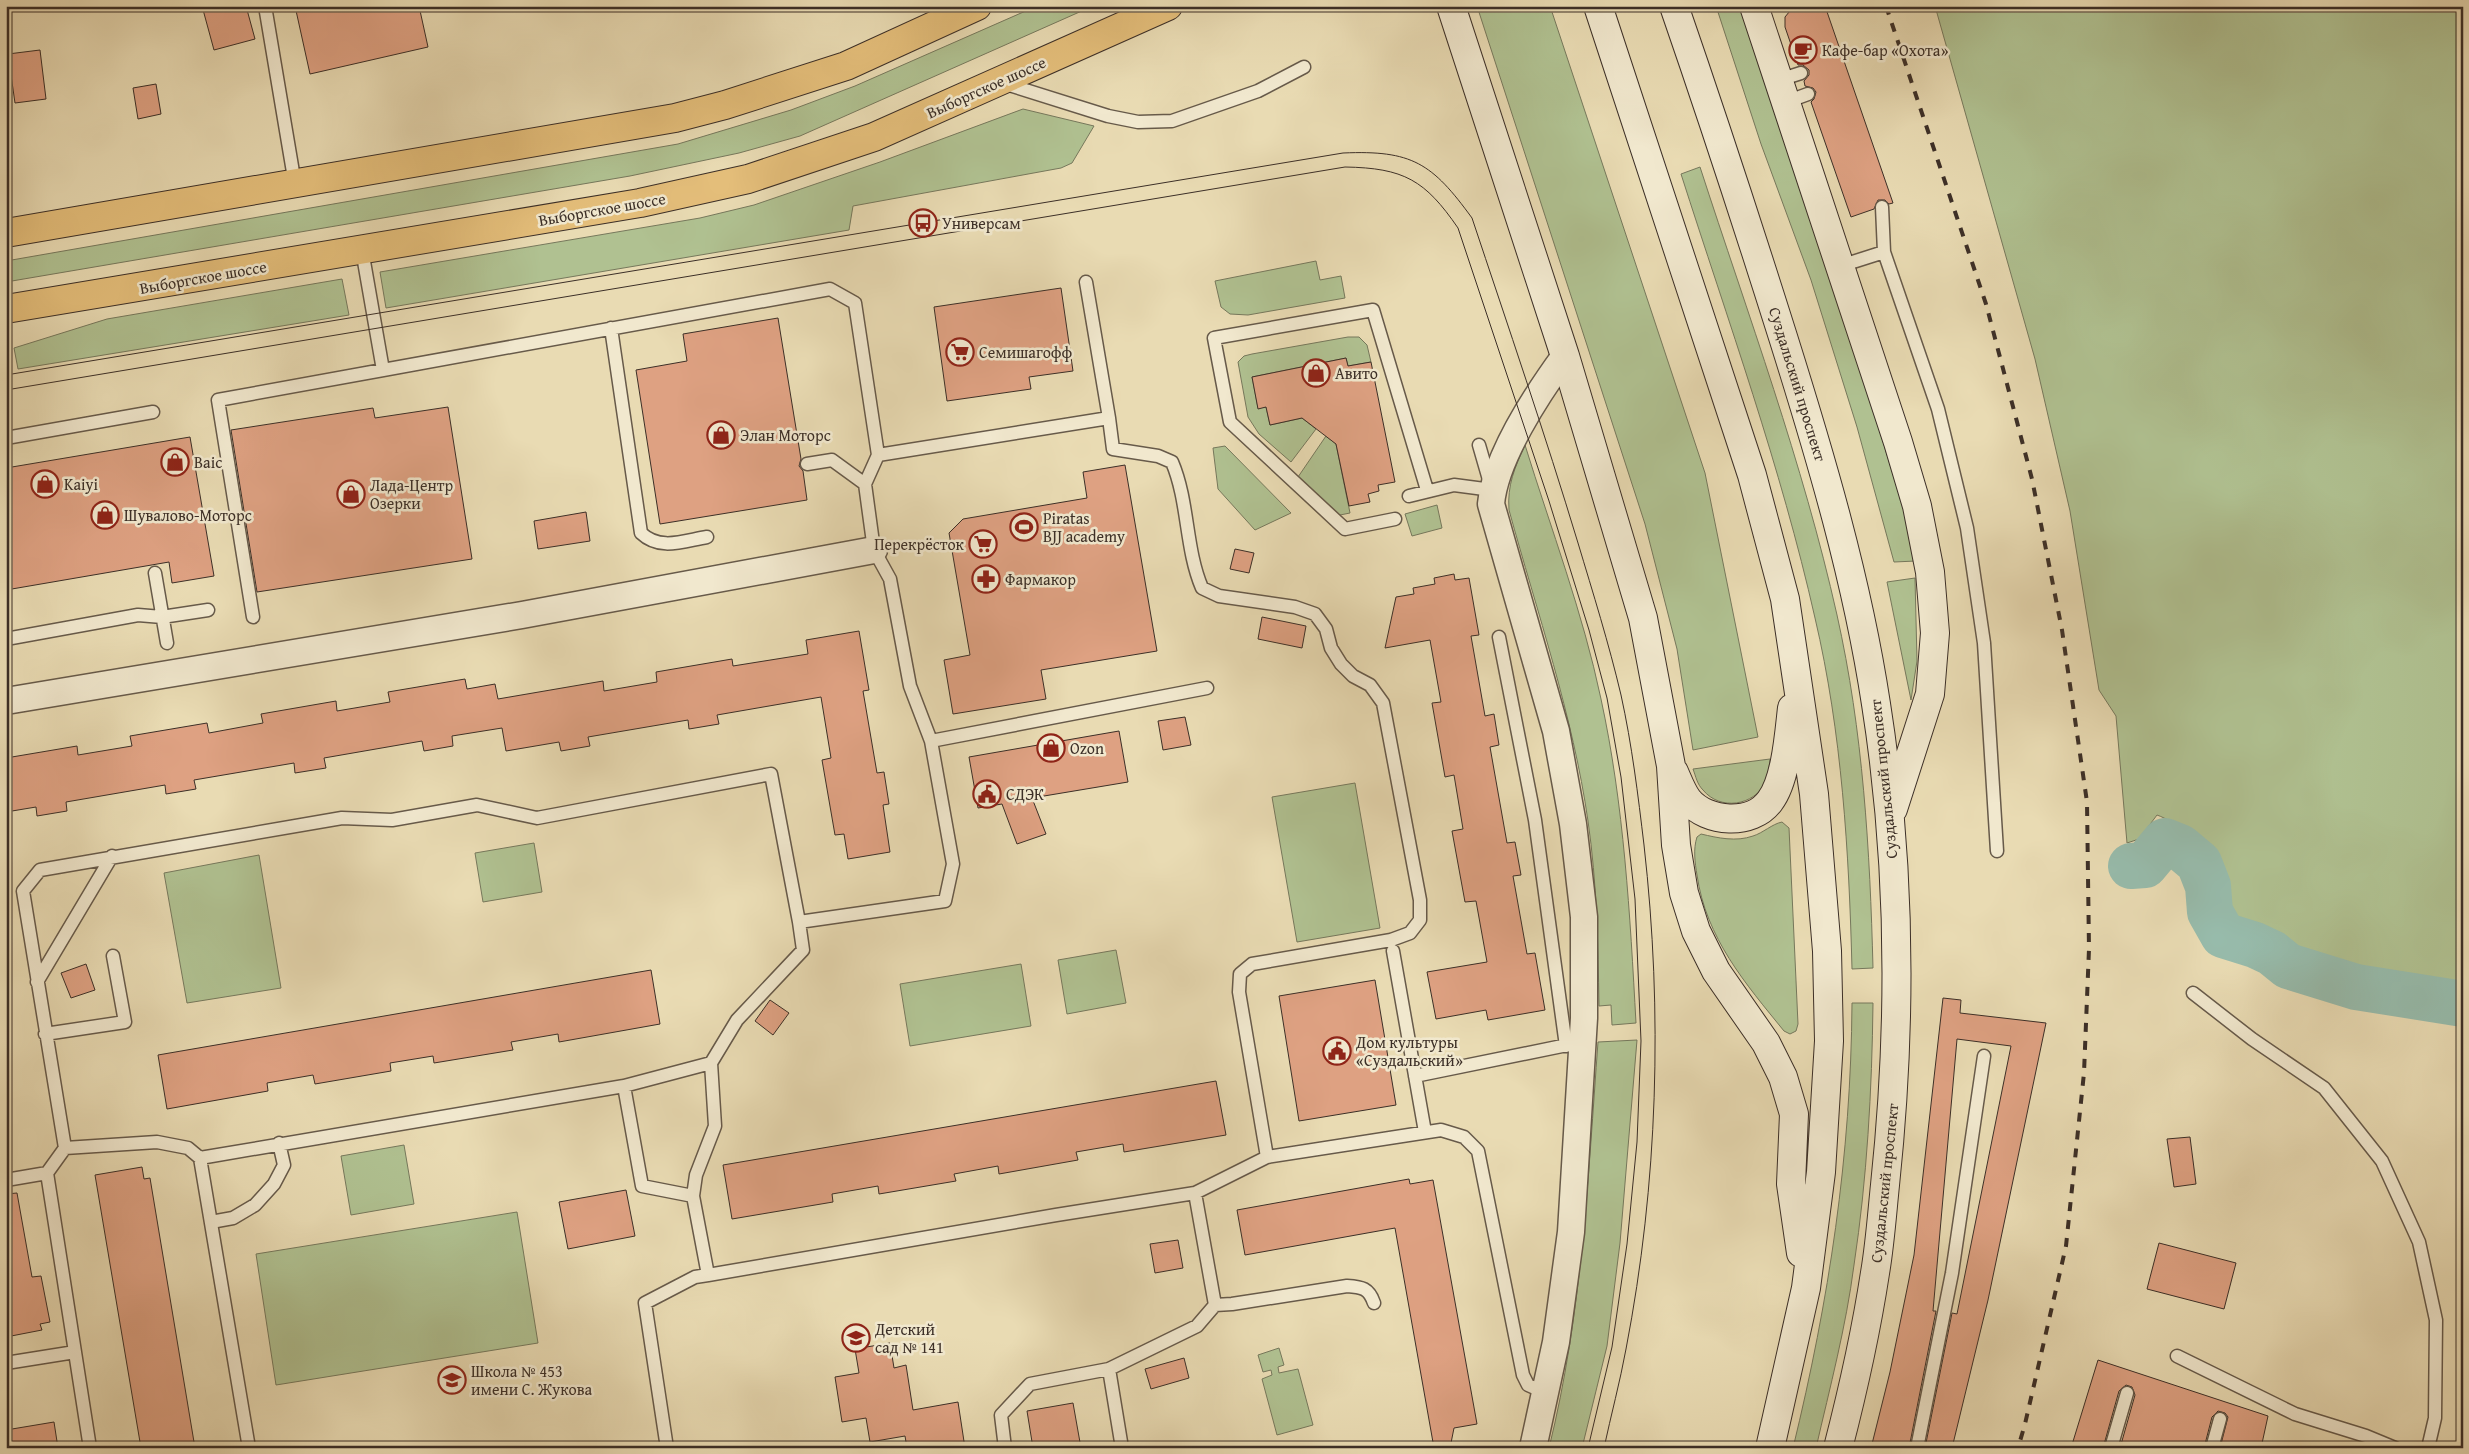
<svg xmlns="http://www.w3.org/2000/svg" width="2469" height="1454" font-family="'Gentium Book Plus',serif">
  <rect width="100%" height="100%" fill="#e9dbb3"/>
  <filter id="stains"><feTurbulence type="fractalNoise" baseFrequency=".004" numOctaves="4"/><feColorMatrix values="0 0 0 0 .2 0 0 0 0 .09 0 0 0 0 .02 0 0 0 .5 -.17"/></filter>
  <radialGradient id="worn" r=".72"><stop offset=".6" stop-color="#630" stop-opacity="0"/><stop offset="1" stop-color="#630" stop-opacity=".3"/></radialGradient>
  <path fill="#b0c191" stroke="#76785c" d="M 1037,6 L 1093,6 L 800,136 L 739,153 L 630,176 L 6,282 L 6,261 L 678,144 L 791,110 L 855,86 Z
    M 1477,6 L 1550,6 L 1705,473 L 1758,737 L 1693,750 L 1677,649 L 1645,524 Z
    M 1716,6 L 1742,6 L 1860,367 L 1904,510 L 1916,561 L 1894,562 L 1857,427 L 1811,280 L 1761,144 Z
    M 1935,6 L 2463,6 L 2463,989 L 2378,981 L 2340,968 L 2295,960 L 2275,943 L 2222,911 C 2218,897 2215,874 2209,862 C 2198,843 2177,822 2157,815 L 2139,839 L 2127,843 L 2116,716 L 2099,690 L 2070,511 L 2035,359 Z
    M 1023,109 L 1094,126 L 1072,163 L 1061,168 L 853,206 L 849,230 L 386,308 L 380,272 L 700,218 L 754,205 L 880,162 Z
    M 1700,167 C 1748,315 1803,463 1837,615 C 1863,731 1870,850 1873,968 L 1852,969 C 1849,852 1842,733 1815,618 C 1781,467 1728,321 1681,174 Z
    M 1316,261 L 1320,280 L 1341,276 L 1345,298 L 1248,315 L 1230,314 L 1221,307 L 1215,281 Z
    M 342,279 L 349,315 L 18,369 L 14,348 L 107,319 Z
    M 1348,337 L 1359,337 L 1367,345 L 1371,362 L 1348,366 L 1346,358 L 1252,377 L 1258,408 L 1266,407 L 1270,425 L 1302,418 L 1316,429 L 1291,462 L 1259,434 L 1248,417 L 1238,362 L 1244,356 L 1252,354 Z
    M 1326,436 L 1336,444 L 1350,513 L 1340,515 L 1298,477 Z
    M 1525,445 C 1551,529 1583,613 1601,699 C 1624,805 1630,914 1636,1023 L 1612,1025 L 1611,1005 L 1599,1006 C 1598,944 1597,883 1588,821 C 1573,716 1537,612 1509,510 C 1507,485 1515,467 1525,445 Z
    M 1225,446 L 1291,513 L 1255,530 L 1218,489 L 1213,448 Z
    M 1437,505 L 1442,528 L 1412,536 L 1405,514 Z
    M 1915,578 L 1917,661 L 1911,700 L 1887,582 Z
    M 1770,759 C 1769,767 1769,775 1766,782 C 1754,806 1720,811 1703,790 C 1697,784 1696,777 1693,769 Z
    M 1355,783 L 1380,928 L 1297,942 L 1272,797 Z
    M 1782,822 L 1789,828 L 1798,1024 L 1796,1031 L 1790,1034 L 1784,1031 C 1745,983 1706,938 1697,875 C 1695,863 1693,849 1697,837 L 1701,834 C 1718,838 1736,842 1753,836 C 1763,833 1772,824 1782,822 Z
    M 534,843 L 542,892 L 483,902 L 475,853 Z
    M 259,855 L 281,988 L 187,1003 L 164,873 Z
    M 1116,950 L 1126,1003 L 1067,1014 L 1058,960 Z
    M 1021,964 L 1031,1026 L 910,1046 L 900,984 Z
    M 1852,1003 L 1873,1003 C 1872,1090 1867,1179 1854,1265 C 1846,1327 1830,1387 1816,1448 L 1793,1448 C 1829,1300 1851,1156 1852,1003 Z
    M 1637,1040 L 1620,1243 L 1607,1346 L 1582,1448 L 1549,1448 C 1582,1315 1588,1178 1598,1042 Z
    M 404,1145 L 414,1204 L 351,1215 L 341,1156 Z
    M 517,1212 L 538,1343 L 276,1385 L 256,1254 Z
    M 1279,1348 L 1284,1365 L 1278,1367 L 1279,1373 L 1298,1369 L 1313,1425 L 1277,1435 L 1262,1379 L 1272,1375 L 1271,1370 L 1263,1372 L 1258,1355 Z"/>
  <path fill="#97bbab" stroke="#738376" d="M 2155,836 L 2169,837 L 2180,847 L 2174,851 L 2165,849 L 2147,873 L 2131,870 L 2131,861 L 2146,857 Z"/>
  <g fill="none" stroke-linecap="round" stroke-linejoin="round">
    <path stroke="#97bbab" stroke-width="46" d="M 2131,866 L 2145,865 L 2165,841 L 2180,847 L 2199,863 L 2208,886 L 2210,912 L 2223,935 L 2255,945 L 2272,953 L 2288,966 L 2356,987 L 2463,1004"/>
  </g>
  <path fill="#dea182" stroke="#3c2f27" d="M 202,6 L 246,6 L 255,39 L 214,50 Z
    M 295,6 L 419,6 L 428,47 L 310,74 Z
    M 1794,6 L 1825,6 L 1893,203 L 1889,204 L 1885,200 L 1878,200 L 1874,209 L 1851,217 L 1811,102 L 1814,99 L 1816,92 L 1813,88 L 1805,86 L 1804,81 L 1809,75 L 1809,70 L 1803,65 L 1798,65 L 1785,27 L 1785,17 Z
    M 40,50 L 46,99 L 15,103 L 8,54 Z
    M 156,84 L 161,114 L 138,119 L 133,88 Z
    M 1061,288 L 1073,371 L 1029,377 L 1031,389 L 947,401 L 934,307 Z
    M 778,318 L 801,459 L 799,466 L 803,471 L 807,500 L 660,524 L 636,370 L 687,361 L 683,334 Z
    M 1346,358 L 1348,366 L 1371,362 L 1395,482 L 1378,485 L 1379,491 L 1368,494 L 1370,502 L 1349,506 L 1336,444 L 1302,418 L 1270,425 L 1266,407 L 1258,409 L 1252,377 Z
    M 448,407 L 472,559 L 257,592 L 231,430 L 373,408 L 375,418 Z
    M 190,437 L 214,576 L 172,583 L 169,562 L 6,590 L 6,468 Z
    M 1125,465 L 1157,651 L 1041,670 L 1046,699 L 953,714 L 944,660 L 970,655 L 949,533 L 963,519 L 1087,498 L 1083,472 Z
    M 586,512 L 590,541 L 538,549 L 534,521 Z
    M 1235,549 L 1254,553 L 1249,573 L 1230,569 Z
    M 1454,574 L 1455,580 L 1469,578 L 1479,635 L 1471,636 L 1485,716 L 1494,714 L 1499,745 L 1490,747 L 1507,843 L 1515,842 L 1521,875 L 1513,876 L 1527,954 L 1535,953 L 1545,1010 L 1488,1020 L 1486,1010 L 1436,1019 L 1427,972 L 1487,962 L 1476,901 L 1465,902 L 1452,831 L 1463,829 L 1454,775 L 1445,777 L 1432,703 L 1441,702 L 1430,640 L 1385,648 L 1396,597 L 1414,594 L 1413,588 L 1435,584 L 1434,578 Z
    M 1262,617 L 1306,626 L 1302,648 L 1258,639 Z
    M 859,631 L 869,690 L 863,691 L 877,773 L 884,772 L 889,804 L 883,805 L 890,852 L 848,859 L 844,834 L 835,835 L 822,760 L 831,758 L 821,697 L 717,715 L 719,724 L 689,729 L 688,720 L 588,737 L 590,746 L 561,751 L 559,742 L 506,751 L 502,728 L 452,736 L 453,746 L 424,751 L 422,741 L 324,758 L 326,768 L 295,773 L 294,763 L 194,780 L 196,789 L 166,794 L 165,785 L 66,802 L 67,811 L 37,816 L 36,807 L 6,812 L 6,758 L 77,746 L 78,755 L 132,746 L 130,736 L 207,723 L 209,733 L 263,723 L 261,714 L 336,701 L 337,711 L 390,702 L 388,692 L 465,679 L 467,689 L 495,684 L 498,699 L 603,681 L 604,691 L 657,682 L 656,672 L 732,659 L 733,666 L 808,654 L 806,640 Z
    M 1185,717 L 1191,745 L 1163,750 L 1158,721 Z
    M 1119,731 L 1128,782 L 1032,798 L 1046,834 L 1017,844 L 1002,804 L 978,808 L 969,757 Z
    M 86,964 L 95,990 L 71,998 L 61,973 Z
    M 651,970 L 660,1024 L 559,1042 L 558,1034 L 511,1042 L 513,1050 L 434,1063 L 433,1056 L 390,1063 L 391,1071 L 315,1084 L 313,1075 L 267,1083 L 268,1091 L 167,1109 L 158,1055 Z
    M 1375,980 L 1396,1105 L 1299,1121 L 1279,996 Z
    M 1943,998 L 1961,1000 L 1960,1013 L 2046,1023 L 1988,1300 L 1952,1448 L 1925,1448 L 1952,1313 L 1957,1314 L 2011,1046 L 1957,1039 L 1933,1311 L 1936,1311 L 1909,1448 L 1871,1448 L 1890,1372 L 1914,1255 Z
    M 770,1000 L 789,1013 L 773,1035 L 755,1021 Z
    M 1216,1081 L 1226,1135 L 1124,1152 L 1123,1144 L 1076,1152 L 1078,1160 L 999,1174 L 998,1166 L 954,1174 L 956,1181 L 879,1194 L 878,1186 L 832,1194 L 833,1202 L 732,1219 L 723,1165 Z
    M 2190,1137 L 2196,1184 L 2174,1187 L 2167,1139 Z
    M 142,1167 L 144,1179 L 150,1178 L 195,1448 L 141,1448 L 95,1175 Z
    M 1409,1179 L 1410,1184 L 1433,1180 L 1477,1424 L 1454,1428 L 1450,1448 L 1434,1448 L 1395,1228 L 1245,1255 L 1237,1210 Z
    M 626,1190 L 635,1236 L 568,1249 L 559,1202 Z
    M 17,1193 L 32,1277 L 41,1276 L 50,1322 L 40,1324 L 42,1330 L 6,1337 L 6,1194 Z
    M 1178,1240 L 1183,1268 L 1155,1273 L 1150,1244 Z
    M 2159,1243 L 2236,1263 L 2224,1309 L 2147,1289 Z
    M 890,1343 L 894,1368 L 906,1365 L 913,1410 L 958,1402 L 965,1448 L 907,1448 L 905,1436 L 870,1442 L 866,1418 L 842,1422 L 835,1377 L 859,1373 L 855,1349 Z
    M 1184,1358 L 1189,1378 L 1151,1389 L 1145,1369 Z
    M 2098,1360 L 2268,1416 L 2261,1448 L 2220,1448 L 2228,1417 L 2225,1413 L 2218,1411 L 2212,1417 L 2204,1448 L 2120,1448 L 2135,1395 L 2132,1387 L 2126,1385 L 2119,1391 L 2103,1448 L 2071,1448 Z
    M 1073,1403 L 1081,1448 L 1033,1448 L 1027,1411 Z
    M 54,1422 L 58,1448 L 6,1448 L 6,1430 Z"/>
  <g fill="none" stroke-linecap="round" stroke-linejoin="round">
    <g stroke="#675a4a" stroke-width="15">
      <path id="service" d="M 265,6 L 295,184
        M 1779,80 L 1801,73
        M 1003,83 L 1108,116 L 1138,122 L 1172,121 L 1258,91 L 1304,67
        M 1786,102 L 1808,94
        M 1882,207 L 1884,252 L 1938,409 L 1967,528 L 1984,643 L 1997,851
        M 1840,266 L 1884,252
        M 611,328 L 641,533 C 660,551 683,541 707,537
        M 383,370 L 830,289 L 855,303 L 878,455
        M 1109,418 L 1113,449 L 1158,456 L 1172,462 C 1189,502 1185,548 1202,588 L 1219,596 L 1295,607 L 1315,614 L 1326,629 L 1331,648 L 1341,664 L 1353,676 L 1370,685 L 1383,703 L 1420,900 L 1420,920 L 1410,933 L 1391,940 L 1252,964 L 1240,974 L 1239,992 L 1267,1157 L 1441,1130 L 1464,1137 L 1478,1151 L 1523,1375 L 1528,1385 L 1546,1393
        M 6,438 L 153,412
        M 807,464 L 832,460 L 865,484
        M 1409,496 L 1454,485 L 1492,490 L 1479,445
        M 1395,519 L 1345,529 L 1230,422 L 1214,338 L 1373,310 L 1427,490
        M 155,573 L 167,643
        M 253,617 L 218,400 L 383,370 L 362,250
        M 1499,637 L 1535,820 L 1566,1046
        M 6,639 L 138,615 L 162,617 L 208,610
        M 931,741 L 1207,688
        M 799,922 L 803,950 L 737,1020 L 711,1063 L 715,1126 L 696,1175 L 693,1196 L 708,1275 L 1056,1215 L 1195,1193 L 1267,1157
        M 1393,951 L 1425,1132
        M 37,982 L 112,856
        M 2193,993 L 2252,1039 L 2324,1088 L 2382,1161 L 2419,1242 L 2436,1320 L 2435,1418 L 2428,1448
        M 45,1034 L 125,1022 L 113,956
        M 1415,1076 L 1572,1044
        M 624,1086 L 642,1186 L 693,1196
        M 65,1148 L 157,1142 L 188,1148 L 200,1158 L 624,1086 L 711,1063
        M 200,1158 L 249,1448
        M 47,1173 L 90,1448
        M 6,1180 L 47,1173 L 65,1148 L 23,891 L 40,870 L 342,818 L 392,820 L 477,805 L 537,818 L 771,774 L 799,922 L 945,901 L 953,864 L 931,741 L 910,686 L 890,579 L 874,550 L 865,484 L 878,455 L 1109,418 L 1086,282
        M 211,1222 L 233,1218 L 255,1205 L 274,1184 L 284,1165 L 279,1143
        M 1215,1305 L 1232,1304 L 1347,1286 C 1362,1287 1369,1288 1374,1303
        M 2177,1356 L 2295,1414 L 2366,1436 L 2395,1448
        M 6,1363 L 75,1352
        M 667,1448 L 645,1303 L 695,1277 L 708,1275
        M 1005,1448 L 1001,1415 L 1030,1384 L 1109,1369
        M 1122,1448 L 1109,1369 L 1197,1326 L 1215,1305 L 1195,1193
        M 1917,1448 L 1952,1273 L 1984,1056
        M 2111,1448 L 2127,1393
        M 2212,1448 L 2220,1419"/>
    </g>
    <g stroke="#675a4a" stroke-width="29">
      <path id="minor" d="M 6,701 L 522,615 L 874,550
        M 1533,1448 L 1556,1342 L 1571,1232 L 1584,1018 L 1584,917 L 1573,824 L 1556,731 L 1491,504 C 1495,458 1538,393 1565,356"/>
    </g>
    <g stroke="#3c2f27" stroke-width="30">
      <path id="secondary" d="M 1451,6 L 1565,356 L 1643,618 L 1671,766 L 1676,845 L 1684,893 L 1696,931 L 1716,971 L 1766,1043 L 1783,1077 L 1794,1114 L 1791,1184 L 1801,1253
        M 1598,6 L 1752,475 L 1785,599 L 1814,794 L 1827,951 L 1829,1041 L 1821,1172 L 1806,1288 L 1770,1448
        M 1674,6 C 1712,116 1748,226 1783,337 C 1821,458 1857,579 1876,704 C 1901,863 1902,1025 1885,1185 C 1882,1214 1880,1244 1875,1273 C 1866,1332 1853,1390 1838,1448
        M 1754,6 L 1898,442 L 1917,506 L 1930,572 L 1935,633 L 1930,694 L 1893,809
        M 1674,772 C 1678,781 1682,792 1688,800 C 1707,823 1752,826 1770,801 C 1786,780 1789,734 1792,708"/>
    </g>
    <g stroke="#3c2f27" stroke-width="30">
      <path id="primary" d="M 6,233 L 675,118 L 725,105 L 846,66 L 977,6
        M 6,309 L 640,203 L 748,179 L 874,137 L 1168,6"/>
    </g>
    <use href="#service" stroke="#f1e8ce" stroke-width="12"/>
    <use href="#minor" stroke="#f1e8ce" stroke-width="26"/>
    <use href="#secondary" stroke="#f1e8ce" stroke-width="28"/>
    <use href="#primary" stroke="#e4be7a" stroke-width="28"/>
    <path stroke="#3c2f27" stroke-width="1" d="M 6,375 L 1343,153 C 1412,150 1432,163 1472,218 C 1508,326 1545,434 1578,543 C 1593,593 1609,644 1621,695 C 1632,745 1638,795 1644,845 C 1663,1013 1658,1183 1626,1349 C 1620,1382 1611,1415 1604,1448
      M 6,390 L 1345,167 C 1404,168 1425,180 1458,228 L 1549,501 L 1589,630 L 1607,698 L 1621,777 L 1635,899 L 1641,1041 L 1637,1142 L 1627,1244 L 1612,1347 L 1588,1448"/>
    <path stroke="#3c2f27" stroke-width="4" stroke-dasharray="9 9" stroke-linecap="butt" d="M 1886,6 L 1986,304 L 2032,479 L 2062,630 L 2087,802 L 2089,949 L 2084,1073 L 2066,1246 L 2025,1424 L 2018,1448"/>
  </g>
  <defs>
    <g id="cafe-ring" transform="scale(1.4375)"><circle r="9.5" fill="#f1e8ce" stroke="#8f2418" stroke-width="1.5"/><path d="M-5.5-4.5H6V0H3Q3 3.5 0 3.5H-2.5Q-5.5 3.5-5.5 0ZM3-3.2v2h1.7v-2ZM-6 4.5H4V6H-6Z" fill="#8f2418"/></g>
    <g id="bus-ring" transform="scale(1.4375)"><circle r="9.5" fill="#f1e8ce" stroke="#8f2418" stroke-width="1.5"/><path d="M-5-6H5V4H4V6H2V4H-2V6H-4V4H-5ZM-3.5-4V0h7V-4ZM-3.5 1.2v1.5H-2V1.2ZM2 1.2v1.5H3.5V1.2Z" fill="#8f2418"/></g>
    <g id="supermarket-ring" transform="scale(1.4375)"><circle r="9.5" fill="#f1e8ce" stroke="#8f2418" stroke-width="1.5"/><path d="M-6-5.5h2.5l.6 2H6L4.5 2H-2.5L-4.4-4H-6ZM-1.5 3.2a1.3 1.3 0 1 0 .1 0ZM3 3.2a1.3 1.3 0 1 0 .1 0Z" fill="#8f2418"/></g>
    <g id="shop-ring" transform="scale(1.4375)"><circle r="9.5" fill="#f1e8ce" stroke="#8f2418" stroke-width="1.5"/><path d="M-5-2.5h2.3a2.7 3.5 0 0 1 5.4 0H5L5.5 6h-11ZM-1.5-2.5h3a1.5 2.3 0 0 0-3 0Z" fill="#8f2418"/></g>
    <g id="stadium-ring" transform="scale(1.4375)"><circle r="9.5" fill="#f1e8ce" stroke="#8f2418" stroke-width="1.5"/><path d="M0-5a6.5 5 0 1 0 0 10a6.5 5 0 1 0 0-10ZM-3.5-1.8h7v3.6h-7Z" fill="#8f2418"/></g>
    <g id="pharmacy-ring" transform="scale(1.4375)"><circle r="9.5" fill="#f1e8ce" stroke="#8f2418" stroke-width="1.5"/><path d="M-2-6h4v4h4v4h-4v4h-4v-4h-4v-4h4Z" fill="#8f2418"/></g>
    <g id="civic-ring" transform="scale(1.4375)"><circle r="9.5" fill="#f1e8ce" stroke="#8f2418" stroke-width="1.5"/><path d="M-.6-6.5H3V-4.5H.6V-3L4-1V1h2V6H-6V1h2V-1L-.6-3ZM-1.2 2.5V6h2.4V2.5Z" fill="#8f2418"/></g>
    <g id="school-ring" transform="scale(1.4375)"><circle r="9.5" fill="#f1e8ce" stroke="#8f2418" stroke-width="1.5"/><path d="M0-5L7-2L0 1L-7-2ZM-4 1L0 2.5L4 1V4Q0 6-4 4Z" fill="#8f2418"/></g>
  </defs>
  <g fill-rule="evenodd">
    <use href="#cafe-ring" x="1803" y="50"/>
    <use href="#bus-ring" x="923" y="223"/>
    <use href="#supermarket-ring" x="960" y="352"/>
    <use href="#shop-ring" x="1316" y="373"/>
    <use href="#shop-ring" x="721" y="435"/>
    <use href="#shop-ring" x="175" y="462"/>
    <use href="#shop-ring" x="45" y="484"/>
    <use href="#shop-ring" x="351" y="494"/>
    <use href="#shop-ring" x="105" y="515"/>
    <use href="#stadium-ring" x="1024" y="527"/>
    <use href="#supermarket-ring" x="983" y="544"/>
    <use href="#pharmacy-ring" x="986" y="579"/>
    <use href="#shop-ring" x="1051" y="748"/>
    <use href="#civic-ring" x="987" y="794"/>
    <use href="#civic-ring" x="1337" y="1051"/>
    <use href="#school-ring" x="856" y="1338"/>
    <use href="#school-ring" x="452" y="1380"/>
  </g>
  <g text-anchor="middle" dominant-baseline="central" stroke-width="5" stroke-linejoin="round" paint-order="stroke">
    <g font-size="16" fill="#3c2f27" stroke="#f1e8ce" text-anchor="start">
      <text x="1822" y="50">Кафе-бар «Охота»</text>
      <text x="942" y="223">Универсам</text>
      <text x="979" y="352">Семишагофф</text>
      <text x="1335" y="373">Авито</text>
      <text x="740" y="435">Элан Моторс</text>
      <text x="194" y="462">Baic</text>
      <text x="64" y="484">Kaiyi</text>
      <text x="370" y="485">Лада-Центр<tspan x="370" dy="18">Озерки</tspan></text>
      <text x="124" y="515">Шувалово-Моторс</text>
      <text x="1043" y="518">Piratas<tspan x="1043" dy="18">BJJ academy</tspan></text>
      <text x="964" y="544" text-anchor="end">Перекрёсток</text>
      <text x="1005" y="579">Фармакор</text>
      <text x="1070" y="748">Ozon</text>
      <text x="1006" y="794">СДЭК</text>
      <text x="1356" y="1042">Дом культуры<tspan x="1356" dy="18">«Суздальский»</tspan></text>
      <text x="875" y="1329">Детский<tspan x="875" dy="18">сад № 141</tspan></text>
      <text x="471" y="1371">Школа № 453<tspan x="471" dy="18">имени С. Жукова</tspan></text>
    </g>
    <g font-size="16" fill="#3c2f27" stroke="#f1e8ce">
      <text transform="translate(986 87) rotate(-24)">Выборгское шоссе</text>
      <text transform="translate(602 209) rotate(-10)">Выборгское шоссе</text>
      <text transform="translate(203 277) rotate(-10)">Выборгское шоссе</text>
      <text transform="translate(1798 384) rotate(73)">Суздальский проспект</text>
      <text transform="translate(1883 779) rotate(-96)">Суздальский проспект</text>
      <text transform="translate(1884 1183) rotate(-84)">Суздальский проспект</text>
    </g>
  </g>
  <rect width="2469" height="1454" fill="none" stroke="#e9dbb3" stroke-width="25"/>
  <rect x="8" y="8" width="2454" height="1439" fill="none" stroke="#3c2f27" stroke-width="2.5"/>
  <rect x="12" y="12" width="2444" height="1429" fill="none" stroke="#3c2f27"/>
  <rect width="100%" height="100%" filter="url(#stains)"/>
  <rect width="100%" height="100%" fill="url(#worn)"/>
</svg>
